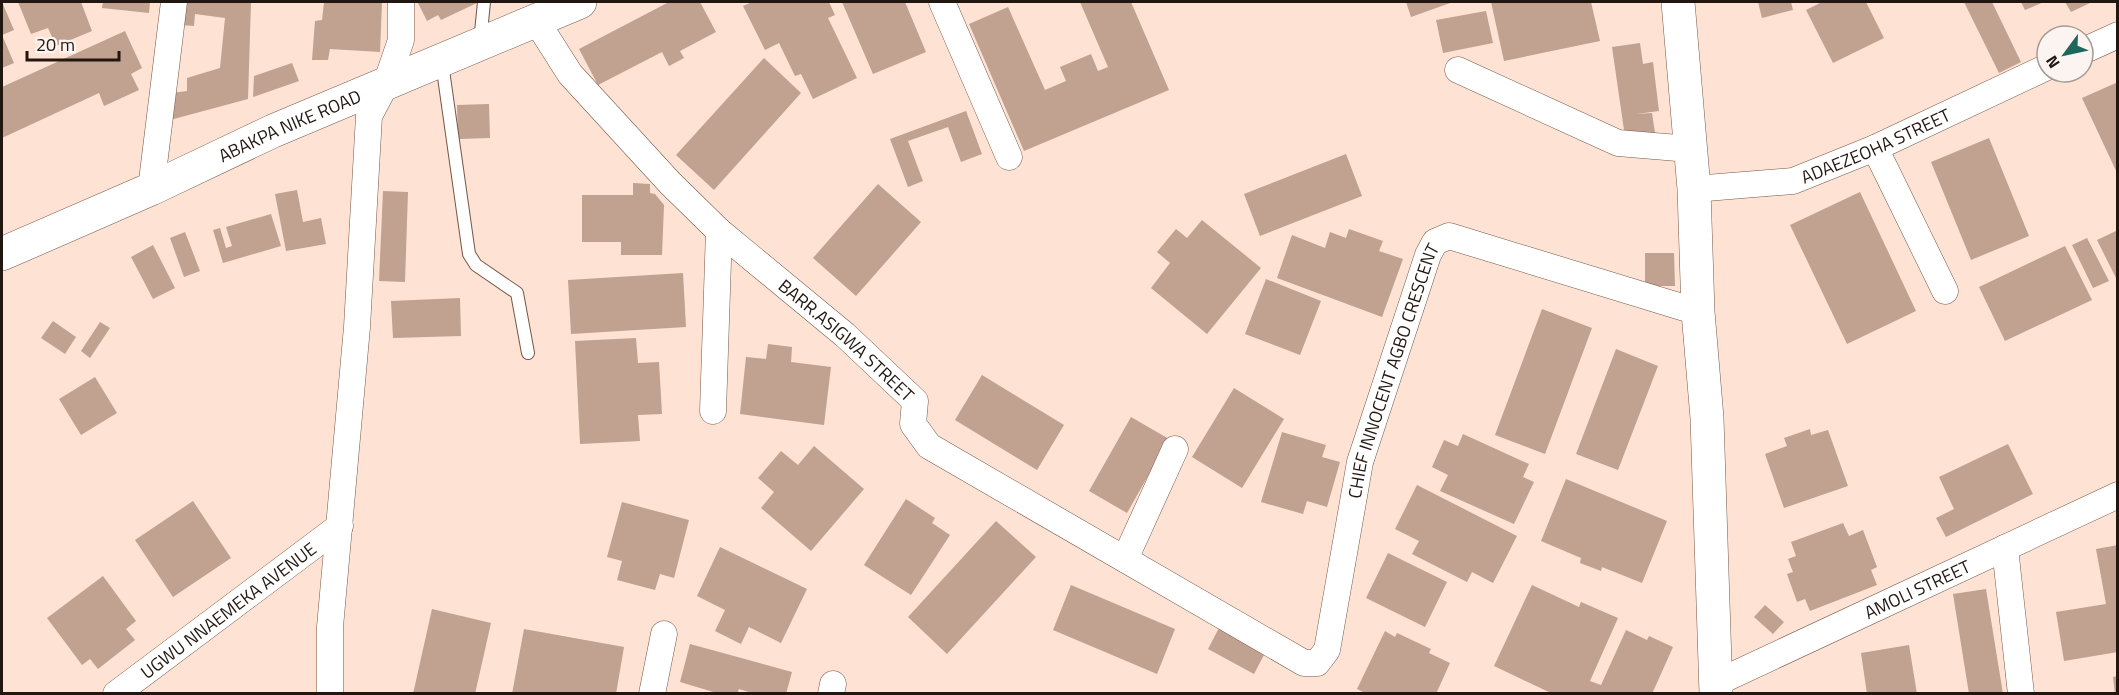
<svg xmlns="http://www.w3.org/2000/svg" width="2119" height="695" font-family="'Titillium Web',sans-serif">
  <rect width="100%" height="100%" fill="#fee2d3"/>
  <path fill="#c1a18f" d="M 2,2 L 14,30 L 2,35 L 14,63 L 2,68 Z
    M 18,2 L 81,2 L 92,31 L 56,46 L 48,28 L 31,34 Z
    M 103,2 L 150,2 L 149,13 L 102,8 Z
    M 183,2 L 251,2 L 248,99 L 170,120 L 172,93 L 187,91 L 187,78 L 220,68 L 225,18 L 195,14 L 194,26 L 181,25 Z
    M 324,2 L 382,2 L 380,52 L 330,49 L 328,60 L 312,60 L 315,21 L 322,20 Z
    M 421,2 L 479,2 L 441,20 L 438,15 L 427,21 L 418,3 Z
    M 669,2 L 700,2 L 716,32 L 680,51 L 684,58 L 669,66 L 662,52 L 598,85 L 579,49 Z
    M 752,2 L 829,2 L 835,15 L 828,18 L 857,78 L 813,99 L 801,74 L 795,76 L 779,43 L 765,50 L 743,6 Z
    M 842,2 L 905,2 L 926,52 L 873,74 Z
    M 1080,2 L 1131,2 L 1169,90 L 1024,151 L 969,24 L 1008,7 L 1045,90 L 1066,81 L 1060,67 L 1091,54 L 1098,71 L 1108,67 Z
    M 1406,2 L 1453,2 L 1411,17 Z
    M 1491,2 L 1591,2 L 1600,41 L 1504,61 Z
    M 1758,2 L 1791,2 L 1793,10 L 1762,18 Z
    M 1822,2 L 1866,2 L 1884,38 L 1833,63 L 1806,10 Z
    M 1964,2 L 1992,2 L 2021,62 L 1999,73 Z
    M 2021,2 L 2044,2 L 2025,10 Z
    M 2065,2 L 2092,2 L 2071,12 Z
    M 1486,11 L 1493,43 L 1443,53 L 1436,20 Z
    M 125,31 L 142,68 L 131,74 L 139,90 L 104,106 L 99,93 L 2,138 L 2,87 Z
    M 1640,43 L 1643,64 L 1653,62 L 1659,111 L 1636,114 L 1652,113 L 1655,133 L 1625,137 L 1612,47 Z
    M 764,58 L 801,93 L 714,190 L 676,155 Z
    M 292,63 L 299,81 L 253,97 L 254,76 Z
    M 2118,82 L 2118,175 L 2082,98 Z
    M 489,104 L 490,138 L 458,139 L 457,105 Z
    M 966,111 L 982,154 L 961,162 L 948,127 L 908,141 L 923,181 L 908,187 L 890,139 Z
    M 1989,138 L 2029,236 L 1971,260 L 1931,162 Z
    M 1346,154 L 1362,196 L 1260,236 L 1244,194 Z
    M 633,183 L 650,184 L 650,193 L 655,194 L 664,205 L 662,255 L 621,255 L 621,242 L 582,242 L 582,195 L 633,195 Z
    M 878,184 L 921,222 L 856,296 L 813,258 Z
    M 297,190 L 303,222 L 321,218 L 326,244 L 286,251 L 275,194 Z
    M 383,191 L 408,192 L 405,282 L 379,281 Z
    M 1860,192 L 1916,311 L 1847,344 L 1790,225 Z
    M 271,214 L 281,246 L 223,263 L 213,230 L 220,228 L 226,248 L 232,246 L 226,227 Z
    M 1202,220 L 1261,268 L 1207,334 L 1151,288 L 1170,263 L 1157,252 L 1176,229 L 1187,238 Z
    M 1349,229 L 1383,241 L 1379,251 L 1403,259 L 1382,317 L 1277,278 L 1292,235 L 1325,248 L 1330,232 L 1346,238 Z
    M 2118,230 L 2118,282 L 2097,240 Z
    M 185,232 L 200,271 L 184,277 L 170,238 Z
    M 2087,238 L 2109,281 L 2093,288 L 2072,245 Z
    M 153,245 L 175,288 L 153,299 L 131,257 Z
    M 2065,246 L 2092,300 L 2005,341 L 1979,287 Z
    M 1645,253 L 1674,253 L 1675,286 L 1645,286 Z
    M 683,273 L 686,327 L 571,334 L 568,280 Z
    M 1266,279 L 1321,301 L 1300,355 L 1245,334 Z
    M 460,298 L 461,336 L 393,338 L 391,301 Z
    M 1542,309 L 1592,328 L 1545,454 L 1495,435 Z
    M 53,321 L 76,337 L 65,354 L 41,338 Z
    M 100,322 L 110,328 L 90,358 L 81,351 Z
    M 636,338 L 638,363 L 659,362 L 662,414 L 638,415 L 640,441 L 580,444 L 575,341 Z
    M 768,344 L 792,347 L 791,362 L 831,367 L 824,425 L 740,414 L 746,357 L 766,359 Z
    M 1616,349 L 1658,366 L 1618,470 L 1576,454 Z
    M 982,375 L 1064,425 L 1037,470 L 955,420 Z
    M 95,377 L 117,413 L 81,435 L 59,399 Z
    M 1234,388 L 1284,419 L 1242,488 L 1192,457 Z
    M 1131,417 L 1169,439 L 1127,513 L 1089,491 Z
    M 1810,429 L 1811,435 L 1828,430 L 1848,486 L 1784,508 L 1765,454 L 1787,446 L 1784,438 Z
    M 1282,432 L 1326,445 L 1322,457 L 1340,462 L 1327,507 L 1307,501 L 1303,514 L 1261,502 Z
    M 1463,434 L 1529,464 L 1523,477 L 1534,482 L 1514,524 L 1440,491 L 1448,475 L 1432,467 L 1444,440 L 1458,446 Z
    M 2008,444 L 2033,494 L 1946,537 L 1936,518 L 1954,509 L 1939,477 Z
    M 814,446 L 864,489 L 811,551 L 761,508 L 774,492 L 758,478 L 781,451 L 798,465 Z
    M 1566,479 L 1667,521 L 1642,583 L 1602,567 L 1601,571 L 1580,563 L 1581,558 L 1541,541 Z
    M 1417,485 L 1517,536 L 1493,583 L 1472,572 L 1467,582 L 1412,554 L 1419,541 L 1395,529 Z
    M 906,499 L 935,518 L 932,523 L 950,535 L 911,595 L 864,565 Z
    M 193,501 L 231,558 L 173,597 L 135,540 Z
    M 622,502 L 689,520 L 674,578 L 660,574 L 655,590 L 617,580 L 622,561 L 607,557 Z
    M 996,521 L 1036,557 L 947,654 L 908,617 Z
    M 1843,523 L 1849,536 L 1863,530 L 1877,567 L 1871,570 L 1877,585 L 1810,611 L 1805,599 L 1797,602 L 1787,574 L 1793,572 L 1788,559 L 1796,556 L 1791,542 Z
    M 2118,545 L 2118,652 L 2064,661 L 2056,612 L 2106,604 L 2096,549 Z
    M 720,547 L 807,589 L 781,643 L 749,627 L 741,644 L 715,631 L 725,610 L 697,596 Z
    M 1388,553 L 1447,582 L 1425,627 L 1366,598 Z
    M 103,576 L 136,621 L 126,629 L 135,640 L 98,669 L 90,659 L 82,665 L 47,618 Z
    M 1071,585 L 1175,629 L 1157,674 L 1053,630 Z
    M 1532,585 L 1579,607 L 1581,602 L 1618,618 L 1590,681 L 1601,685 L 1626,630 L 1647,640 L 1649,636 L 1673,647 L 1652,694 L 1553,694 L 1494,666 Z
    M 1986,589 L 2003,694 L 1969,694 L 1953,594 Z
    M 1765,605 L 1784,622 L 1773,634 L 1754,617 Z
    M 432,609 L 491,623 L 475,694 L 413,694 Z
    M 1219,628 L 1265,653 L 1254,674 L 1208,649 Z
    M 524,629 L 624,647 L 616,694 L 512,694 Z
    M 1385,631 L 1395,637 L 1397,633 L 1431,649 L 1429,653 L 1450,663 L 1436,694 L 1367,694 L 1357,689 Z
    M 690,644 L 792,672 L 786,694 L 755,694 L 739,689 L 737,694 L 720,694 L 680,682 Z
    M 1909,645 L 1917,694 L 1867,694 L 1861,653 Z
    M 2118,676 L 2118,694 L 2115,694 L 2113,677 Z"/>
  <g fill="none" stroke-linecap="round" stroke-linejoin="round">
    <g stroke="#755848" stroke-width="14">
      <path id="lane" d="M 480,42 L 484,2
        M 442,63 L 469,254 L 476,265 L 517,293 L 528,353"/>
    </g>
    <g stroke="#755848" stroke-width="27">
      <g id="street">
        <path d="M 942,2 L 1009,157"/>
        <path id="s1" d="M 537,22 L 570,74 L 670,183 L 719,231 L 845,335 L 915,401 L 913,424 L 929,446 L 1304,663 L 1317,663 L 1327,650 L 1360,462 L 1428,255 L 1435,242 L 1449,236 L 1698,312"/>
        <path d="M 2083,51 L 2118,35"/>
        <path d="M 1458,70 L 1618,143 L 1690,149"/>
        <path d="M 1875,148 L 1945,291"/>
        <path d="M 151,189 L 174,2"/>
        <path id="s2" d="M 1694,189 L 1793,181 L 1875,148 L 2047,67"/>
        <path d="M 713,411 L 719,231"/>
        <path d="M 2005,548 L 2021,694"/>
        <path d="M 1125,559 L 1175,449"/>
        <path id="s3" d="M 1716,683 L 2118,495"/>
        <path id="s4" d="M 116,694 L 340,526"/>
        <path d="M 330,694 L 330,627 L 357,327 L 369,116 L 386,84 L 401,40 L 401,2"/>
        <path d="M 652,694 L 664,634"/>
        <path d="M 831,694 L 833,684"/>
      </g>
    </g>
    <g stroke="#755848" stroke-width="34">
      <path id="secondary" d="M 1678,2 L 1694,189 L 1698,312 L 1707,418 L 1716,694"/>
    </g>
    <g stroke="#755848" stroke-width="34">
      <g id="primary">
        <path id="s5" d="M 2,254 L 151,189 L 273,131 L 580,2"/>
      </g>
    </g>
    <use href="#lane" stroke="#fff" stroke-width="12"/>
    <use href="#street" stroke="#fff" stroke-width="26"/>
    <use href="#secondary" stroke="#fff" stroke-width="33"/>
    <use href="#primary" stroke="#fff" stroke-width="33"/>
  </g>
  <g text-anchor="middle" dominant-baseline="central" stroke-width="6" stroke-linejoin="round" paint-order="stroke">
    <g font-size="18" fill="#221610" stroke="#fbf4f0">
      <text stroke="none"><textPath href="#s5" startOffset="315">ABAKPA NIKE ROAD</textPath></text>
      <text stroke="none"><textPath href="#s2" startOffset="189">ADAEZEOHA STREET</textPath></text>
      <text stroke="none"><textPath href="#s1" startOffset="446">BARR.ASIGWA STREET</textPath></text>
      <text stroke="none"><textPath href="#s1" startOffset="1338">CHIEF INNOCENT AGBO CRESCENT</textPath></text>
      <text stroke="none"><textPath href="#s3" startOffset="222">AMOLI STREET</textPath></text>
      <text stroke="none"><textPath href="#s4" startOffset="140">UGWU NNAEMEKA AVENUE</textPath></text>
    </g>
  </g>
  <rect width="2119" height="695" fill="none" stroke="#221610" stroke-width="6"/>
  <g transform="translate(2065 54) rotate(237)"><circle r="28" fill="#fbf4f0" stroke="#a49b96" stroke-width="1.5"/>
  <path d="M0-4.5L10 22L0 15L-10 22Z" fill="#1e675c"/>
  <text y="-9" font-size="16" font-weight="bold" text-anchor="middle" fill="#221610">N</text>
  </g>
  <path d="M27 51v9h92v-9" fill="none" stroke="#221610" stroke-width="3"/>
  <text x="36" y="51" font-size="18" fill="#221610" stroke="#fbf4f0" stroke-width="4.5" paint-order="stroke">20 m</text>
</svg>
